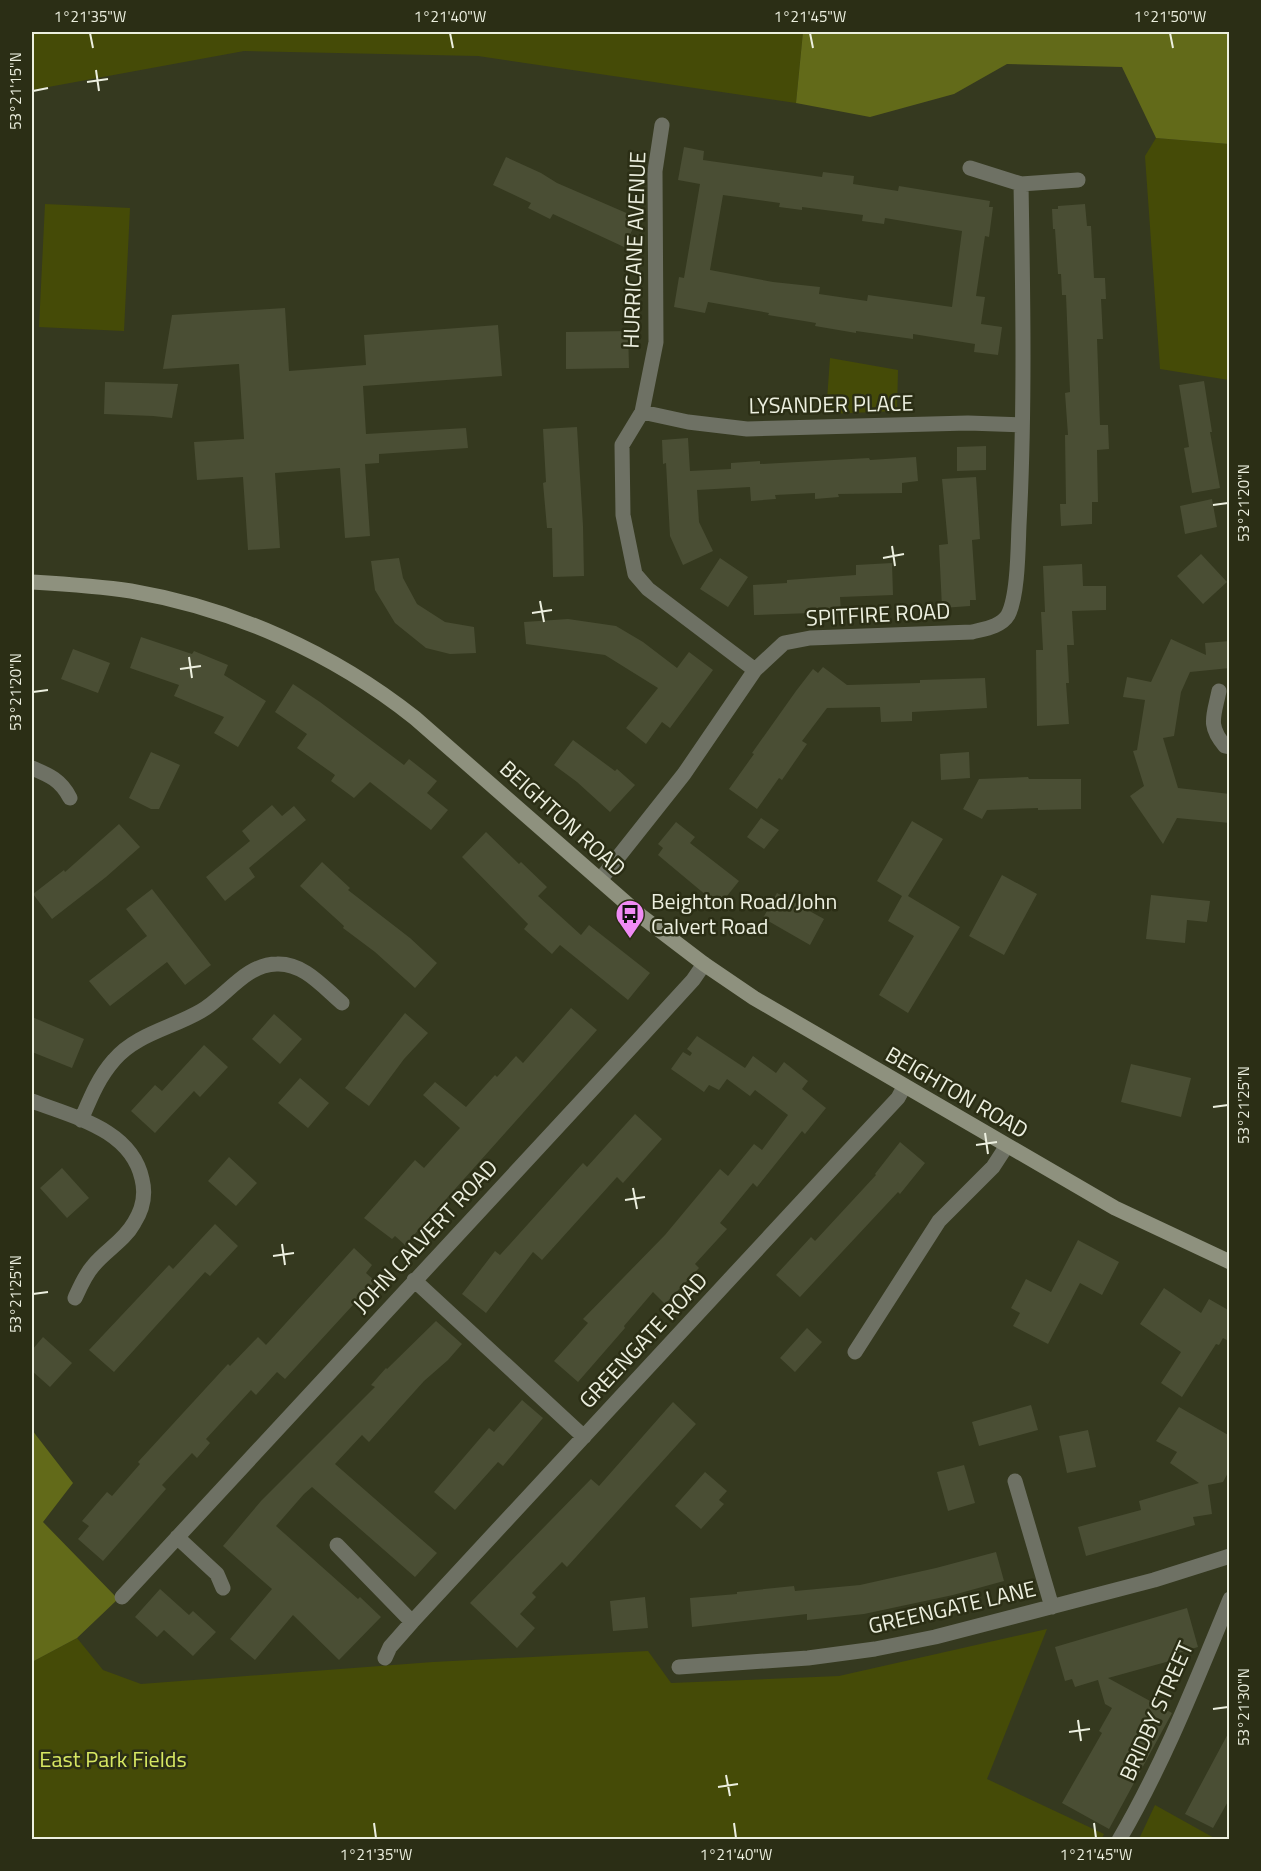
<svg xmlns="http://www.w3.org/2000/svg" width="1261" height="1871" font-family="'Titillium Web',sans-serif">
  <rect width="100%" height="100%" fill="#35391f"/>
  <path fill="#454b07" d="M 32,32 L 803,32 L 796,103 L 478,56 L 244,51 L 32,90 Z
    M 1156,138 L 1229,144 L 1229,380 L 1160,369 L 1145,156 Z
    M 45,204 L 130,208 L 124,331 L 39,327 Z
    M 830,358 L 898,370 L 897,411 L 826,414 Z
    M 1047,1629 L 987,1779 L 1104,1834 L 1101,1840 L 32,1840 L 32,1662 L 77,1638 L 103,1670 L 141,1684 L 433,1662 L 648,1651 L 671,1683 L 839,1676 Z
    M 1155,1805 L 1216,1839 L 1139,1839 Z"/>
  <path fill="#626a19" d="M 803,32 L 1229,32 L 1229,144 L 1156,138 L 1122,67 L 1007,64 L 954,94 L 870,117 L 796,103 Z
    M 32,1430 L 73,1483 L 43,1522 L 118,1599 L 77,1638 L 32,1662 Z"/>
  <path fill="#4a4e34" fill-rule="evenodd" d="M 684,147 L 704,151 L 703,160 L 822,177 L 823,172 L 854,176 L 853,184 L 898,191 L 899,186 L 990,201 L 989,207 L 993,207 L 989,237 L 985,236 L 976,296 L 985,297 L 981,324 L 1002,327 L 998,355 L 974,352 L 975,344 L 913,334 L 913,339 L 856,331 L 856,333 L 815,326 L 816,323 L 768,315 L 769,313 L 708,302 L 705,313 L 674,307 L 679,277 L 684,278 L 700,184 L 678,180 ZM 723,195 L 780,203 L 779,207 L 802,210 L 802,207 L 863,215 L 862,221 L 884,224 L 885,218 L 962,231 L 952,307 L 868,295 L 867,301 L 819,294 L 820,287 L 773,282 L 710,270 Z
    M 506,157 L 541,173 L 557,183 L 638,218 L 624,247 L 553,214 L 550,219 L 528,208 L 531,203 L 493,185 Z
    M 1085,204 L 1087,226 L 1091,226 L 1094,278 L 1105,278 L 1106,299 L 1101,299 L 1103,339 L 1097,339 L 1100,425 L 1108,425 L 1109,449 L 1097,450 L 1098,502 L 1092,502 L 1092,524 L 1061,526 L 1060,504 L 1066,504 L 1065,435 L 1068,435 L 1065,393 L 1070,392 L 1066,295 L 1062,295 L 1061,274 L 1058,274 L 1055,229 L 1053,229 L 1052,209 L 1058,209 L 1058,206 Z
    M 285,308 L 289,371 L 366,365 L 364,335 L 498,325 L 502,376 L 363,386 L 366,434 L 466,428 L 468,448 L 379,454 L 379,463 L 365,464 L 370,536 L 345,538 L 340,468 L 275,473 L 280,548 L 248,550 L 243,477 L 197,480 L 194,442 L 244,439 L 239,364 L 163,369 L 172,315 Z
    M 628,331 L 629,368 L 566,369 L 566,332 Z
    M 1204,381 L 1212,432 L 1210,432 L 1220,488 L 1192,493 L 1184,448 L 1189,447 L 1179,385 Z
    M 105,382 L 178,384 L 172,418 L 153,416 L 104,414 Z
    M 577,427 L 583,526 L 584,576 L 553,577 L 552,528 L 547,528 L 543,483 L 546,482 L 543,429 Z
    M 688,438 L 690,471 L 731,469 L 731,463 L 760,461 L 760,464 L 869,458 L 870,460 L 916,457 L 918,481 L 902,483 L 902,493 L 838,494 L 839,497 L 815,499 L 815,493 L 775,495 L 776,499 L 751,501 L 750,487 L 697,490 L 699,522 L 713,551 L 683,565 L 670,536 L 666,463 L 663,464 L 662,440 Z
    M 986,446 L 986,470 L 957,471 L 957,447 Z
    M 976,477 L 980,539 L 972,540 L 976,600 L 970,600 L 970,606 L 942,608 L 939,545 L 948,544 L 942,479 Z
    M 1212,499 L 1217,527 L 1185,534 L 1180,506 Z
    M 1201,554 L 1227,582 L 1203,604 L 1177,576 Z
    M 399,558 L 403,578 L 417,604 L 445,622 L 474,627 L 476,653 L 450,654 L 426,648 L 395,623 L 375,590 L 371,561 Z
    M 720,558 L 748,577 L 728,607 L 700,589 Z
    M 892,563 L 893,595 L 840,597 L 841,612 L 754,615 L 753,585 L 787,583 L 787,580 L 856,575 L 856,565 Z
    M 1082,564 L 1083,586 L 1106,586 L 1106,610 L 1072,611 L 1074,645 L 1067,645 L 1069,683 L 1066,683 L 1069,724 L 1037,726 L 1036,650 L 1043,650 L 1041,612 L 1045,612 L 1043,566 Z
    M 568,619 L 616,626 L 643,642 L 677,668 L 689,652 L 713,670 L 670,728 L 662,722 L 646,744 L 626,728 L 658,688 L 605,655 L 526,644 L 524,622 Z
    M 141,637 L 192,654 L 194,651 L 228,665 L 224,675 L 266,701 L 238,747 L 214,733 L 224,717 L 174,696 L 179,685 L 130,668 Z
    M 1171,639 L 1206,655 L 1205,643 L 1230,641 L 1230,668 L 1190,672 L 1181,692 L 1174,736 L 1163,738 L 1178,788 L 1230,794 L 1230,823 L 1177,818 L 1163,844 L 1130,796 L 1144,786 L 1133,751 L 1137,750 L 1145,700 L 1123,697 L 1127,677 L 1151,682 Z
    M 73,649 L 110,663 L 98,693 L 61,679 Z
    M 823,667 L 847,685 L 920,683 L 920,680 L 985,678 L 987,708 L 912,712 L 912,721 L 881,722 L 880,707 L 827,708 L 802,741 L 807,744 L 782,780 L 779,778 L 757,809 L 729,789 L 754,754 L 752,753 L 796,691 L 813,669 L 818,673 Z
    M 293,684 L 320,702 L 404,765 L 409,759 L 437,781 L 427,793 L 448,810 L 431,830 L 370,782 L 354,798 L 331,781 L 335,775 L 297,748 L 307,734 L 275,712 Z
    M 573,740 L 615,771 L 617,769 L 635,785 L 610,812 L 577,782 L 554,765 Z
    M 151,752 L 180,765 L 159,809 L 151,809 L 129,798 Z
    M 969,752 L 970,778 L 941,780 L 940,754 Z
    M 1028,777 L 1029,779 L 1081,779 L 1081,809 L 1038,810 L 1038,808 L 987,810 L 982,819 L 963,809 L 979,779 Z
    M 272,805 L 282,816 L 294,806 L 306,820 L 249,868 L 255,877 L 225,901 L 206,877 L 250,841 L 242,831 Z
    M 761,818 L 779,830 L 764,849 L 747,837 Z
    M 912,821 L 943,839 L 908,896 L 960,927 L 908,1013 L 879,995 L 914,936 L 888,921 L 902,896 L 877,881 Z
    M 676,822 L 695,837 L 690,843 L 739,881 L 719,906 L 658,855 L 663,848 L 658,844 Z
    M 119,824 L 140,847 L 106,877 L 52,919 L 33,894 L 64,870 L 65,872 Z
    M 486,832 L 519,864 L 521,862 L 547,887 L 538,896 L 581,935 L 589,925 L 650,973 L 628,1000 L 560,945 L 552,954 L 524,929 L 528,924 L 462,857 Z
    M 322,862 L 350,888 L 348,890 L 410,938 L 437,963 L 415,988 L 375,952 L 343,928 L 344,926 L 300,886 Z
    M 1002,875 L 1037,894 L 1004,955 L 969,936 Z
    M 152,889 L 211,965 L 185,985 L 167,962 L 110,1006 L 89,981 L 147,936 L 126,909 Z
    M 777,893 L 824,919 L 810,945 L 763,918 Z
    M 1151,895 L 1210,901 L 1207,922 L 1187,920 L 1185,943 L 1146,939 Z
    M 571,1008 L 597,1030 L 405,1245 L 395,1236 L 392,1239 L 364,1218 L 415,1160 L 424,1168 L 460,1128 L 423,1095 L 435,1082 L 466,1107 L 495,1075 L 497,1077 L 516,1056 L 523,1063 Z
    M 405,1013 L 428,1033 L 404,1059 L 369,1106 L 345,1088 Z
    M 274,1014 L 302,1039 L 280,1064 L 252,1039 Z
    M 32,1017 L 84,1039 L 72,1068 L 32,1052 Z
    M 697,1036 L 745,1068 L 753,1056 L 776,1073 L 784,1062 L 808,1081 L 802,1089 L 826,1108 L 805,1134 L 802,1131 L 757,1187 L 753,1183 L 720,1223 L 727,1229 L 695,1264 L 699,1268 L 665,1304 L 653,1292 L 624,1326 L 625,1328 L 578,1382 L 554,1361 L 588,1323 L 583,1319 L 665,1235 L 720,1169 L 728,1176 L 754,1144 L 762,1150 L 788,1115 L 755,1090 L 750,1096 L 727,1079 L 719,1090 L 709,1085 L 704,1092 L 671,1069 L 683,1052 L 690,1056 L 692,1053 L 687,1049 Z
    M 204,1045 L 228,1067 L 200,1097 L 194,1091 L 155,1133 L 131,1111 L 155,1085 L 162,1091 Z
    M 1131,1064 L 1191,1078 L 1181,1117 L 1121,1102 Z
    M 300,1078 L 329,1103 L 308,1128 L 278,1103 Z
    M 635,1114 L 662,1139 L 623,1183 L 617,1177 L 542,1260 L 533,1252 L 486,1313 L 462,1294 L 495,1251 L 500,1255 L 583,1163 L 587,1167 Z
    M 900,1142 L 925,1163 L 900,1194 L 898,1192 L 800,1297 L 776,1275 L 811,1237 L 815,1241 L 876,1175 L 875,1174 Z
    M 229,1157 L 257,1183 L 236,1206 L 208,1181 Z
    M 62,1168 L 89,1198 L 67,1218 L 40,1188 Z
    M 215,1224 L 238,1246 L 210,1276 L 205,1272 L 114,1372 L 89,1350 L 169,1265 L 173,1269 Z
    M 1078,1240 L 1119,1262 L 1102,1295 L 1080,1283 L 1048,1344 L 1013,1326 L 1020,1313 L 1011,1308 L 1026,1279 L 1051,1292 Z
    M 354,1248 L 372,1265 L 366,1273 L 375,1281 L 285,1379 L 277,1372 L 256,1395 L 251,1390 L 206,1439 L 210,1443 L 197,1458 L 192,1453 L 162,1485 L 166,1489 L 103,1561 L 78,1539 L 89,1526 L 82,1521 L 107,1492 L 112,1496 L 140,1464 L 138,1462 L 228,1364 L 230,1366 L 258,1337 L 266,1345 Z
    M 1164,1288 L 1201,1313 L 1209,1299 L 1230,1311 L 1230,1342 L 1223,1338 L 1219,1345 L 1216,1344 L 1182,1397 L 1161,1383 L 1181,1352 L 1140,1324 Z
    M 436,1321 L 462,1344 L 448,1360 L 424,1381 L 369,1442 L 362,1435 L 335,1464 L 437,1553 L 415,1577 L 312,1487 L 304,1494 L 276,1526 L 358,1599 L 360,1597 L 381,1617 L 339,1660 L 293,1615 L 255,1660 L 230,1639 L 272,1589 L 223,1546 L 261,1501 L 375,1387 L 371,1385 L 386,1368 L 387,1369 Z
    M 807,1328 L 822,1342 L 795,1372 L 780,1358 Z
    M 43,1337 L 72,1363 L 50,1387 L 32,1371 L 32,1350 Z
    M 522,1400 L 543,1418 L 503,1466 L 498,1462 L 455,1510 L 434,1492 L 489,1428 L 494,1432 Z
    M 673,1402 L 696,1424 L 567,1567 L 562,1562 L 532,1593 L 536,1597 L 520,1614 L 535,1628 L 517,1648 L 470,1603 L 591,1479 L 599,1486 Z
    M 1031,1405 L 1038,1430 L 979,1446 L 972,1422 Z
    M 1179,1407 L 1230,1436 L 1230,1469 L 1223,1482 L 1208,1485 L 1212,1514 L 1193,1517 L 1195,1525 L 1086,1556 L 1078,1527 L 1141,1510 L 1139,1501 L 1199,1483 L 1170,1463 L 1177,1452 L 1156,1441 Z
    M 1088,1430 L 1096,1467 L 1067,1473 L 1059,1436 Z
    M 964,1465 L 975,1503 L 948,1511 L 937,1472 Z
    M 705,1472 L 727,1491 L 719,1500 L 724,1504 L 701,1529 L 675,1506 Z
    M 996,1552 L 1004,1581 L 953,1595 L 864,1614 L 807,1620 L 807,1614 L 692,1627 L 690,1598 L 737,1594 L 737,1592 L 794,1586 L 795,1591 L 860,1585 L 936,1568 Z
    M 160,1589 L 189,1615 L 193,1611 L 216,1632 L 193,1656 L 164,1630 L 157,1637 L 135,1617 Z
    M 645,1597 L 648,1628 L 613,1631 L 610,1601 Z
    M 1187,1608 L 1198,1647 L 1175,1654 L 1177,1659 L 1108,1678 L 1172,1713 L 1109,1829 L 1062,1803 L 1102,1733 L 1099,1731 L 1112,1708 L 1105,1704 L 1098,1680 L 1075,1687 L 1072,1679 L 1065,1681 L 1055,1647 Z
    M 1230,1730 L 1230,1798 L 1213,1828 L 1185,1814 Z"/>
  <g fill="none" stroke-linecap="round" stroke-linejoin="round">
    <path stroke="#6e7164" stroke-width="15" d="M 662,125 L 655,171 L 656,342 L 642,412 L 622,445 L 623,515 L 635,574 L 648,589 L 755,670
      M 970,168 L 1021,184 L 1078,180
      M 642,412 L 688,422 L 747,429 L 968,423 L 1022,425
      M 1219,691 C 1214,716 1207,725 1225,746 L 1230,747
      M 32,768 C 49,775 61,780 70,798
      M 600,880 L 684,774 L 755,670 L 784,643 L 810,638 L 972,632 C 983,629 1001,627 1008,615 C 1018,596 1018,548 1019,525 C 1025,412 1023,298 1021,184
      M 32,1101 C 73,1117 131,1129 142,1179 C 146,1195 143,1209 134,1223 C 124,1241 106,1250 93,1266 C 85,1275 80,1287 75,1298
      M 81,1120 C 90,1099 98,1078 114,1060 C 136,1034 172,1028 201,1011 C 226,997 245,964 277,964 C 304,963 323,987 342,1003
      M 414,1280 L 584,1437
      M 855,1352 L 939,1221 L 993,1167 L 1006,1147
      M 1015,1481 L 1052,1607
      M 177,1537 L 217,1574 L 223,1588
      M 337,1545 L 412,1622
      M 122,1597 L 639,1039 L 693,980 L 704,964
      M 385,1658 L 390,1647 L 412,1622 L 842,1158 L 898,1098 L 904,1087
      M 679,1667 L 808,1658 L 875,1649 L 935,1637 L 1154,1580 L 1230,1556
      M 1119,1840 C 1164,1763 1196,1681 1230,1599"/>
    <path stroke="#8e917e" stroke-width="15" d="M 32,582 C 65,584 98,586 131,591 C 235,609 333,653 415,718 L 641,916 L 704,964 L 754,998 L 1115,1208 L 1230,1262"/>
  </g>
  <path fill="none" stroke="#ecefdf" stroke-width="2" d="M 90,33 L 93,48M 450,33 L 453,48M 810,33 L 813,48M 1170,33 L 1173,48M 96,70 L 99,91M 87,82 L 108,79M 33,91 L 48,88M 1213,505 L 1228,503M 892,546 L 895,566M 883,558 L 904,554M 540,601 L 544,622M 532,613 L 552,610M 189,657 L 192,678M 180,669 L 201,666M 33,692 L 48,690M 1213,1107 L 1228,1105M 985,1133 L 988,1154M 976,1145 L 997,1142M 633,1188 L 637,1209M 625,1200 L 645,1197M 282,1244 L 285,1265M 273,1256 L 294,1253M 33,1294 L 48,1292M 1213,1709 L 1228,1707M 1078,1720 L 1081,1741M 1069,1732 L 1090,1729M 726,1775 L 730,1796M 718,1787 L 738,1784M 374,1823 L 376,1838M 734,1823 L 736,1838M 1094,1823 L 1096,1838"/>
  <defs>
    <g id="bus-pin" transform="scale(1.5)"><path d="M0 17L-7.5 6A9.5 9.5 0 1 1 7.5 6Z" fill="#f08bf5" stroke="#2b2e15"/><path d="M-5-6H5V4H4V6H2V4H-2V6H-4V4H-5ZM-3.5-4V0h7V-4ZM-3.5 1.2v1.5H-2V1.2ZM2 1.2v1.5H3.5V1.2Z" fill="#111"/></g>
  </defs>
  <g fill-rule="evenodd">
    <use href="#bus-pin" x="630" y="914"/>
  </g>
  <g text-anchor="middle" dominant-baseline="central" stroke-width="5" stroke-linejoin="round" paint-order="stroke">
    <g font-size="22" fill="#ecefdf" stroke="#2b2e15">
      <text transform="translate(634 250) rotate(-88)">HURRICANE AVENUE</text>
      <text transform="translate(831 404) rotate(-1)">LYSANDER PLACE</text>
      <text transform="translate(878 614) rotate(-3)">SPITFIRE ROAD</text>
      <text transform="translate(563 818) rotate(42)">BEIGHTON ROAD</text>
      <text transform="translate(957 1092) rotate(30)">BEIGHTON ROAD</text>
      <text transform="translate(425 1236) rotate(-47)">JOHN CALVERT ROAD</text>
      <text transform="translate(643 1340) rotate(-47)">GREENGATE ROAD</text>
      <text transform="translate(952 1607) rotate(-13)">GREENGATE LANE</text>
      <text transform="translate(1156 1711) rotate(-66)">BRIDBY STREET</text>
    </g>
    <g font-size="22" fill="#ecefdf" stroke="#2b2e15" text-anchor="start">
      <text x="651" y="901">Beighton Road/John<tspan x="651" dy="25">Calvert Road</tspan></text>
    </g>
    <g font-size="22" fill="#d7e762" stroke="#2b2e15">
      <text x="113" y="1759">East Park Fields</text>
    </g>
  </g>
  <rect width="1261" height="1871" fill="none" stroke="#2b2e15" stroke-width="66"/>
  <rect x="33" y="33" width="1195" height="1805" fill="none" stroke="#ecefdf" stroke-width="2"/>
  <g font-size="15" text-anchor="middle" fill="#ecefdf">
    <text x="90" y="22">1°21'35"W</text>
    <text x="450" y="22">1°21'40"W</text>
    <text x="810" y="22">1°21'45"W</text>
    <text x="1170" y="22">1°21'50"W</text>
    <text transform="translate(16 91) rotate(-90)" y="5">53°21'15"N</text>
    <text transform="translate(1244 503) rotate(-90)" y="5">53°21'20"N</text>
    <text transform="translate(16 692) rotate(-90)" y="5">53°21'20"N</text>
    <text transform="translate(1244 1105) rotate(-90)" y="5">53°21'25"N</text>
    <text transform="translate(16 1294) rotate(-90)" y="5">53°21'25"N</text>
    <text transform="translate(1244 1707) rotate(-90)" y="5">53°21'30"N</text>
    <text x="376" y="1860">1°21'35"W</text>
    <text x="736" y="1860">1°21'40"W</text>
    <text x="1096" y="1860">1°21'45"W</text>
  </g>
</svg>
